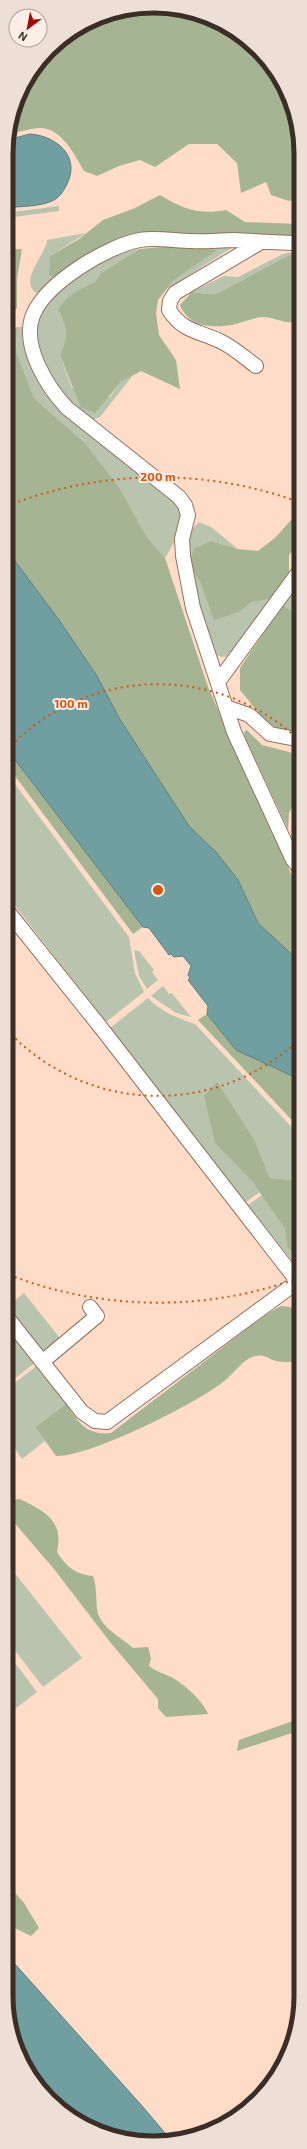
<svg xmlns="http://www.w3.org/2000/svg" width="307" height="2149" font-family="'Exo 2',sans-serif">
  <rect width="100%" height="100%" fill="#ffdcc7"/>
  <path fill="#b9c4ae" d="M 59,206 L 59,211 L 6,218 L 6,213 Z
    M 86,233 L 50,256 L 58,278 L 39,294 C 15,284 47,253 47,240 Z
    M 234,245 L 233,247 L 167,289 L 173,281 L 216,250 L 175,246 Z
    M 139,249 L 101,273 L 95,282 L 80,289 L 58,310 C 68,329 68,336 60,355 L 72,388 L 110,397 L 121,382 L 133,375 L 100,417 L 95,419 L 92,419 C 63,399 28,358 37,320 C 42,299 95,263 115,255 C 122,252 131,251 139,249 Z
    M 297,251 L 218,293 L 207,294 L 192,292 L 224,276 L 238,277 L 283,254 Z
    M 17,327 L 22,327 L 25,331 L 34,370 L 178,503 C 184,523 176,541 165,558 L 147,537 L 119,487 L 85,443 L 34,398 L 16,351 Z
    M 199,522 L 211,527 L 238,549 L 211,541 L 189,564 L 200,582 L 214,619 L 239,612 L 252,602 L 271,599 L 230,655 C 222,659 217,656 212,650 L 187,563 L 189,536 L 192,529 Z
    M 301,580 L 301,618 L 283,605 Z
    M 6,772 L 129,937 L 135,973 L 144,992 L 106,1022 L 6,894 Z
    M 134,950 L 139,951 L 154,970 L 152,972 L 158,980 L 147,989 L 139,976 Z
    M 163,986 L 169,994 L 172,993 L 191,1017 L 176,1013 L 151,996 Z
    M 148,998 C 161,1012 178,1018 195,1024 L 301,1137 L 301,1181 L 270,1178 L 255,1141 L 252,1181 L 260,1192 L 246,1202 L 110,1028 Z
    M 262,1195 L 285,1229 L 287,1247 L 301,1262 L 301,1272 L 248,1205 Z
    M 24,1293 L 60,1338 L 60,1340 L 46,1352 L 41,1351 L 7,1310 L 9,1305 Z
    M 6,1325 L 35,1363 L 6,1385 Z
    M 37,1366 L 66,1404 L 35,1427 L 45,1441 L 22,1459 L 6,1435 L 6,1399 L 9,1387 Z
    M 6,1562 L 82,1658 L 43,1687 L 6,1639 Z
    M 6,1651 L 37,1692 L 6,1716 Z"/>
  <path fill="#a5b593" d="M 163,6 L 219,21 L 258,49 L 286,88 L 301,144 L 301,199 L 289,201 L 271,195 L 266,182 L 241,193 L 237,163 L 217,144 L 189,144 L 155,167 L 140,160 L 119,166 L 97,176 L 84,171 C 75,155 61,127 39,128 C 29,129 18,132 9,134 L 21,88 L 56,42 L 106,14 Z
    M 160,195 C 183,209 199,215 226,210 L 245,222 L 301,224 L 301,236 L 169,234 L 58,278 L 49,275 L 50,256 L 79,239 L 103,220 L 135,208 Z
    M 175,246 L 217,250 L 173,281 L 158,300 L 156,313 L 159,335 L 176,360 L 180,389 L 141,371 L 121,382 L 95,413 L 81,408 L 60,355 C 68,336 68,329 58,310 L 66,299 L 80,289 L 95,282 L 101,273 L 139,249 Z
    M 6,249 L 22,249 L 17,279 L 17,308 L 6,321 Z
    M 297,251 L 301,251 L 301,321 C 287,326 276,317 262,317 C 252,318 241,323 232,325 C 210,328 189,327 180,305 L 192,292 L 207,294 L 218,293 Z
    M 17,327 L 16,351 L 34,398 L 85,443 L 119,487 L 147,537 L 165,558 L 208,687 L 291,874 L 301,884 L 301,963 L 258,923 L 238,880 L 216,852 L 189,826 L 119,718 L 97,676 L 59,620 L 6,549 L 6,332 Z
    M 291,520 L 301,521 L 301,542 L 289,555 L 289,576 L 271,599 L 252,602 L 239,612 L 214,620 L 200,582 L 189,564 L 194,549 L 211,541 L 238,549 L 258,551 L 276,537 Z
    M 283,605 L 301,618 L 301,734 L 281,730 L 266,722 L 240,690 L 240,668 Z
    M 247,730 L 262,745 L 301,755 L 301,806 L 295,801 L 289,813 L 288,829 L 245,737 L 244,732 Z
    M 6,748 L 143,927 L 133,934 L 6,764 Z
    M 207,1014 L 236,1050 L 301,1080 L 301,1130 L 198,1020 Z
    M 217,1082 L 255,1141 L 270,1178 L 301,1181 L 301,1262 L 287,1247 L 285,1229 L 252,1181 L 215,1143 L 204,1096 Z
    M 281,1306 L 290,1307 L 301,1313 L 301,1361 C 293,1362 284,1363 276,1361 C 269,1359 264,1354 256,1356 C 243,1358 233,1375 223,1382 C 195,1404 90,1457 56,1456 L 35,1427 L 66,1404 C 78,1422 87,1436 111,1433 L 265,1315 Z
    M 6,1492 L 12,1500 L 20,1499 C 45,1512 64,1520 57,1552 C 66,1567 77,1575 93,1576 C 98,1589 95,1609 99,1616 C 104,1629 123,1639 133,1648 L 148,1647 L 151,1658 L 149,1666 C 157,1672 163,1673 171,1677 C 183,1683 204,1702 208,1714 L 166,1717 L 158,1708 L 158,1699 L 110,1642 L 54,1569 L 6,1513 Z
    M 301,1718 L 301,1730 L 237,1751 L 239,1740 Z
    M 6,1882 L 24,1903 L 39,1928 L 31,1936 L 6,1924 Z"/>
  <path fill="#709fa1" stroke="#607d7c" d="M 30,134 C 57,136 82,157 66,186 C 63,192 59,198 52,201 C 39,207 20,206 6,208 L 7,140 Z
    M 6,549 L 59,620 L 97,676 L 119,718 L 189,826 L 216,852 L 238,880 L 258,923 L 301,963 L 301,1080 L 236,1050 L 207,1014 L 208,1006 L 188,980 L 190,978 L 188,975 L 191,966 L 183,956 L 174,957 L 171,954 L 169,955 L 149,928 L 143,927 L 6,748 Z
    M 6,1954 L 143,2107 L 170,2139 L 144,2143 L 97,2132 L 49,2100 L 17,2052 L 6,1995 Z"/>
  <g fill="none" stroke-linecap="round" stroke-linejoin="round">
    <g stroke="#91725f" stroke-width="16">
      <path id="minor" d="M 301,243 C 278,243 256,241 234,240 C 220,240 206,242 192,241 C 176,241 156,237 140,240 C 107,246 46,283 33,315 C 21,345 47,387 67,408 L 179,497 L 185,505 L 188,515 L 182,539 L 183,556 L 193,608 L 234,732 L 293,860 L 301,870
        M 256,366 C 245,358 233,347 220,341 C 199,331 183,332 169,310 L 170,301 L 175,293 L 261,242
        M 218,682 L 301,569
        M 226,707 L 249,715 L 270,734 L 301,740
        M 6,909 L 102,1029 L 301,1286
        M 6,1316 L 82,1412 L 95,1421 L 107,1422 L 297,1282
        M 42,1362 L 97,1316 L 90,1307"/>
    </g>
    <use href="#minor" stroke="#fff" stroke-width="14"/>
  </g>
  <g fill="none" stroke="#d7550f" stroke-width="2" stroke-dasharray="2 4">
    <path d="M300 1039A206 206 0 0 1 7 1030M7 750A206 206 0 0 1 300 741"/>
    <path d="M299 1278A413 413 0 0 1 7 1274M7 506A413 413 0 0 1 299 502"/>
  </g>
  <path d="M0 0H307V2149H0ZM153 13H154A140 140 0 0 1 294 153V1996A140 140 0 0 1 154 2136H153A140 140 0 0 1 13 1996V153A140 140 0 0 1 153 13Z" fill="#eddfd6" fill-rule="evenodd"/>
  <path fill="none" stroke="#3b2e26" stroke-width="5" d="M153 13H154A140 140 0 0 1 294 153V1996A140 140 0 0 1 154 2136H153A140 140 0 0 1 13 1996V153A140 140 0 0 1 153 13Z"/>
  <circle cx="158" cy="890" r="6" fill="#d7550f" stroke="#fceee5" stroke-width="2"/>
  <g font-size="12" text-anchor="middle" font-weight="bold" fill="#d7550f" stroke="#fceee5" stroke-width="4" stroke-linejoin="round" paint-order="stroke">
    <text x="158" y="481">200 m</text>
    <text x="71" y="708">100 m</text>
  </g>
  <g transform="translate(28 28) rotate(212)"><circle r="19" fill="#fceee5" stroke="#afa199"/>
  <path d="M0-3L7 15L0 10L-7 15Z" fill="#a20909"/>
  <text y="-6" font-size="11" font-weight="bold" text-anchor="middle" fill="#3b2e26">N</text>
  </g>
</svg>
